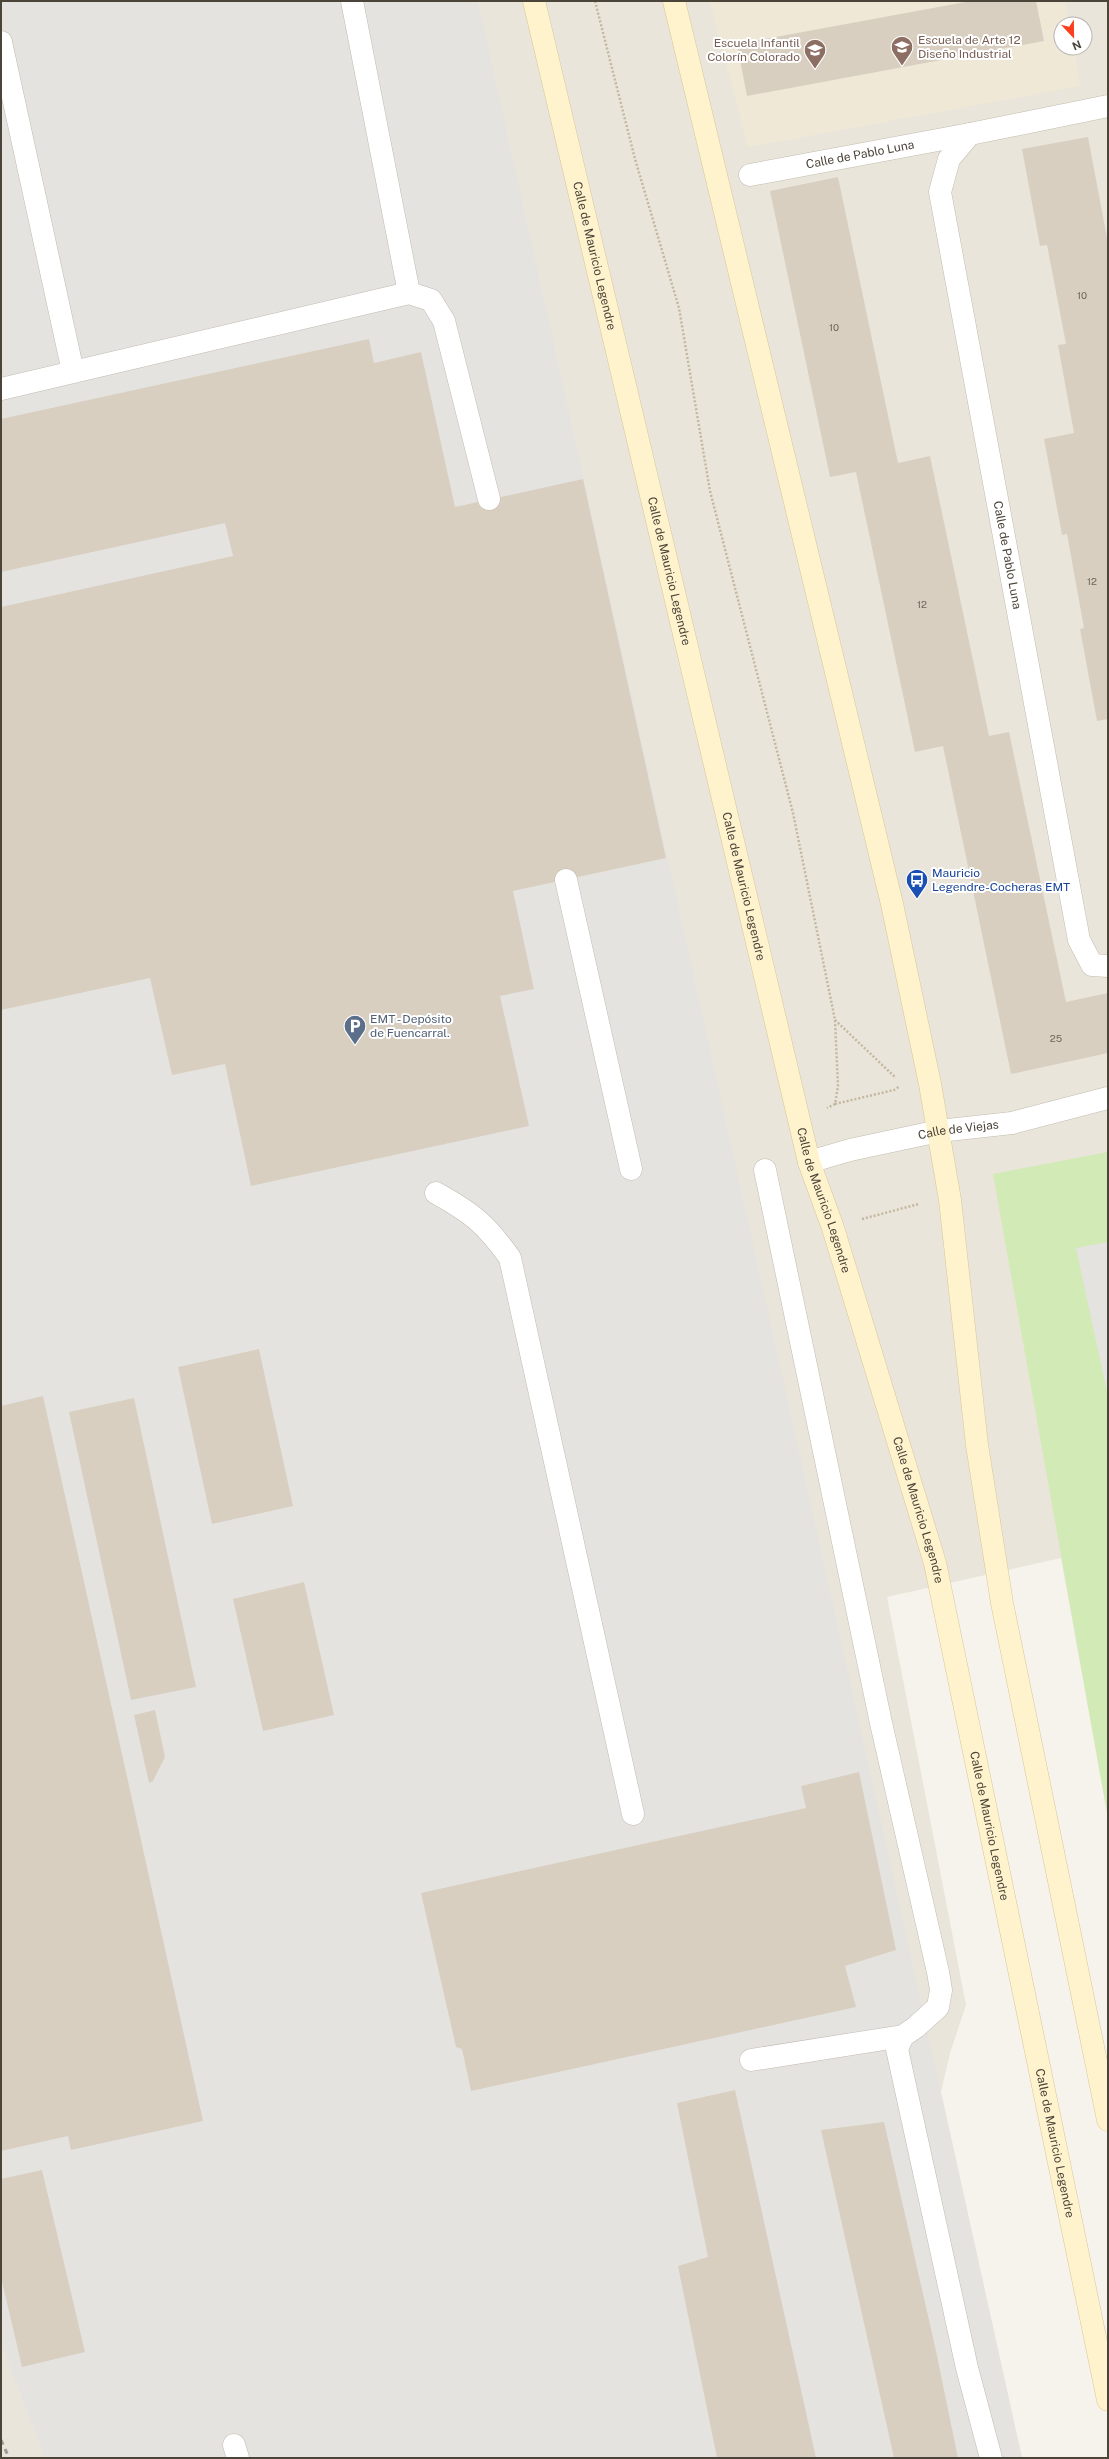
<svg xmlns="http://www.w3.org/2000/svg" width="1109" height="2459" font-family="'Public Sans',sans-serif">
  <rect width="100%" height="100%" fill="#f6f3ec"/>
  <path fill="#eae5da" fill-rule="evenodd" d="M 1,1 L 1108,1 L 1108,1818 L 1061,1558 L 887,1597 L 966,2005 L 950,2053 L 941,2092 L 1022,2458 L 1,2458 ZM 1061,24 L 1085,24 L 1085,48 L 1061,48 Z"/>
  <path fill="#efe8d6" d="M 710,1 L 1065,1 L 1069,24 L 1061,24 L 1061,48 L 1074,48 L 1080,86 L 748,147 Z"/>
  <path fill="#d2eab5" d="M 1108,1152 L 1108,1818 L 993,1174 Z"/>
  <path fill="#e5e3e0" d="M 1,1 L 478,1 L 1022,2458 L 45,2458 L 1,2344 Z
    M 1108,1242 L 1108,1396 L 1076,1248 Z"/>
  <path fill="#d8cfc1" d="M 971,1 L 1036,1 L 1044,41 L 747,96 L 737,44 Z
    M 1088,137 L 1108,243 L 1108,719 L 1097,721 L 1080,629 L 1084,628 L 1067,534 L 1062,535 L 1044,439 L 1074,433 L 1058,345 L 1066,344 L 1047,245 L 1040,246 L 1022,149 Z
    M 838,177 L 898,463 L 930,456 L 989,736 L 1009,732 L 1066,1002 L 1108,993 L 1108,1053 L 1011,1074 L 943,746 L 915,752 L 856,472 L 830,477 L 770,191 Z
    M 369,339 L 374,363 L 421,352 L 455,507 L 583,479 L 666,858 L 513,891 L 534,989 L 500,996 L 529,1126 L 251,1186 L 225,1064 L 172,1075 L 150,978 L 1,1010 L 1,607 L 233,556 L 225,523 L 1,572 L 1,419 Z
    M 259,1349 L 293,1506 L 212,1524 L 178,1367 Z
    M 43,1396 L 203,2121 L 71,2150 L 68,2136 L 1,2151 L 1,1406 Z
    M 134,1398 L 196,1687 L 131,1700 L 69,1412 Z
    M 304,1582 L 334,1715 L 263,1731 L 233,1599 Z
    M 155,1710 L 165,1757 L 153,1781 L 149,1783 L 134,1715 Z
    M 859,1772 L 896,1950 L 845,1966 L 856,2007 L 471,2091 L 462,2049 L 456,2047 L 421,1893 L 806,1808 L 801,1786 Z
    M 735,2090 L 816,2458 L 717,2458 L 678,2266 L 708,2257 L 677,2103 Z
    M 884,2122 L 936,2351 L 958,2458 L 894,2458 L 821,2130 Z
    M 42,2170 L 85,2352 L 22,2367 L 1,2277 L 1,2179 Z"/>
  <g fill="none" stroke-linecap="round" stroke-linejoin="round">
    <g stroke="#c2bbae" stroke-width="23">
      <path id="lane" d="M 1,42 L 73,372
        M 409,293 L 431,300 L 444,321 L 489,499
        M 1,389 L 409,293 L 352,1
        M 566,880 L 631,1169
        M 765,1170 L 881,1723 L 938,1972 L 941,1990 L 938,2007 L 916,2027 L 903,2036 L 897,2049 L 967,2368 L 991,2458
        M 436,1193 C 472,1213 486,1224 510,1258 L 633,1814
        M 751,2060 L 903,2036
        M 234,2445 L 238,2458"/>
    </g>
    <g stroke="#c2bbae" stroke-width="23">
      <g id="street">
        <path id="s1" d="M 1108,106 L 970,134 L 949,159 L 940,192 L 1079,940 L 1092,965 L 1108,966"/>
        <path id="s2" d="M 750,175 L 970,134"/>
        <path id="s3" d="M 809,1162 L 850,1150 L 939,1131 L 1012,1123 L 1108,1098"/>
      </g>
    </g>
    <g stroke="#d6c79b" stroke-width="23">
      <g id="secondary">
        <path id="s4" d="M 534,1 L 809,1162 L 833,1228 L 935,1563 L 1108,2400"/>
        <path d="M 674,1 L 892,904 L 930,1084 L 950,1200 L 977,1445 L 1002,1603 L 1108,2120"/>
      </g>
    </g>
    <path stroke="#c4b79f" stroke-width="2.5" stroke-dasharray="2 2" stroke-linecap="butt" d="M 595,1 L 635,159 L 679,308 L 710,491 L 793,813 L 835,1020 L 838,1086 L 835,1104 L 827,1108
      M 835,1020 L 896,1078
      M 835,1104 L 894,1090 L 900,1086
      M 862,1219 L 919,1204"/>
    <use href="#lane" stroke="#fff" stroke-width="22"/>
    <use href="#street" stroke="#fff" stroke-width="22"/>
    <use href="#secondary" stroke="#fff3cd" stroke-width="22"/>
    <path stroke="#9a9a9a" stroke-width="3" stroke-dasharray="5 5" stroke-linecap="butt" d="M 1,2440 L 9,2458"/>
  </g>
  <defs>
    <g id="school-pin" transform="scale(1.15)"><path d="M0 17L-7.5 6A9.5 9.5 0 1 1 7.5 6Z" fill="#8d6e63" stroke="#fff"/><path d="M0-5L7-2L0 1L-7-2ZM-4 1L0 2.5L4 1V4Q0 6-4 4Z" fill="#fff"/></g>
    <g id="bus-pin" transform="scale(1.15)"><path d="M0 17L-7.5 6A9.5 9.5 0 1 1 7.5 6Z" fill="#1a4fb4" stroke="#fff"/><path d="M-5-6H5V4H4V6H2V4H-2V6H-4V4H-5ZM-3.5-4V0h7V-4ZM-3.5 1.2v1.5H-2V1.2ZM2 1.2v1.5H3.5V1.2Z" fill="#fff"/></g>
    <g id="parking-pin" transform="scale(1.15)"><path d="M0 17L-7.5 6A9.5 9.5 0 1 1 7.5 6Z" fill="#5c6f8a" stroke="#fff"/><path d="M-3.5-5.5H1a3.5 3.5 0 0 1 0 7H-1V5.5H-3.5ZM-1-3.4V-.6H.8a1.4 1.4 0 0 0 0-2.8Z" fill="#fff"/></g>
  </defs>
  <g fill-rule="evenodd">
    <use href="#school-pin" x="902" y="47"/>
    <use href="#school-pin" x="815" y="50"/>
    <use href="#bus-pin" x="917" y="880"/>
    <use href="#parking-pin" x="355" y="1026"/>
  </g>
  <g text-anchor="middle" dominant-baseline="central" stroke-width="4" stroke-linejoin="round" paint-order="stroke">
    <g font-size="10" fill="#6e675b">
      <text x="1082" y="295">10</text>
      <text x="834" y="327">10</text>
      <text x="1092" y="581">12</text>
      <text x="922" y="604">12</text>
      <text x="1056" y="1038">25</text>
    </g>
    <g font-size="12" fill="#785e54" stroke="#fff" text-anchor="start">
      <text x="918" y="40">Escuela de Arte 12<tspan x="918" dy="14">Diseño Industrial</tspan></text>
      <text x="800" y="43" text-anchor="end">Escuela Infantil<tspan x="800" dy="14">Colorín Colorado</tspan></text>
    </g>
    <g font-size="12" fill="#4b4439" stroke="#fff">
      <text stroke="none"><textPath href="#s2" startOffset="112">Calle de Pablo Luna</textPath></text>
      <text stroke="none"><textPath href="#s4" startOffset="262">Calle de Mauricio Legendre</textPath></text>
      <text stroke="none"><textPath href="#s1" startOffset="577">Calle de Pablo Luna</textPath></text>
      <text stroke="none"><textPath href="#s4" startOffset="586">Calle de Mauricio Legendre</textPath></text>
      <text stroke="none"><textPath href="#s4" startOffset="910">Calle de Mauricio Legendre</textPath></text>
      <text stroke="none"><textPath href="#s3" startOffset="153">Calle de Viejas</textPath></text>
      <text stroke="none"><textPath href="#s4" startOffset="1234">Calle de Mauricio Legendre</textPath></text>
      <text stroke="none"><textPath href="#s4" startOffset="1558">Calle de Mauricio Legendre</textPath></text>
      <text stroke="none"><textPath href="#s4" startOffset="1882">Calle de Mauricio Legendre</textPath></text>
      <text stroke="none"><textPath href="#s4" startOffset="2206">Calle de Mauricio Legendre</textPath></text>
    </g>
    <g font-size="12" fill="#164399" stroke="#fff" text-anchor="start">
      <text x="932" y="873">Mauricio<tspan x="932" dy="14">Legendre-Cocheras EMT</tspan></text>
    </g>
    <g font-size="12" fill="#4e5e75" stroke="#fff" text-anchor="start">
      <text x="370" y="1019">EMT - Depósito<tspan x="370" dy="14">de Fuencarral.</tspan></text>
    </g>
  </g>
  <rect width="1109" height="2459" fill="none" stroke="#4b4439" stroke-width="4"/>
  <g transform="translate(1073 36) rotate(158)"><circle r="19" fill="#ffffff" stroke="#b7b4b0"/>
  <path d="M0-3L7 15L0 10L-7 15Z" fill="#fc3f1d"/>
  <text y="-6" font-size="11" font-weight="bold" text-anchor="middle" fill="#4b4439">N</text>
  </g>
</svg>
